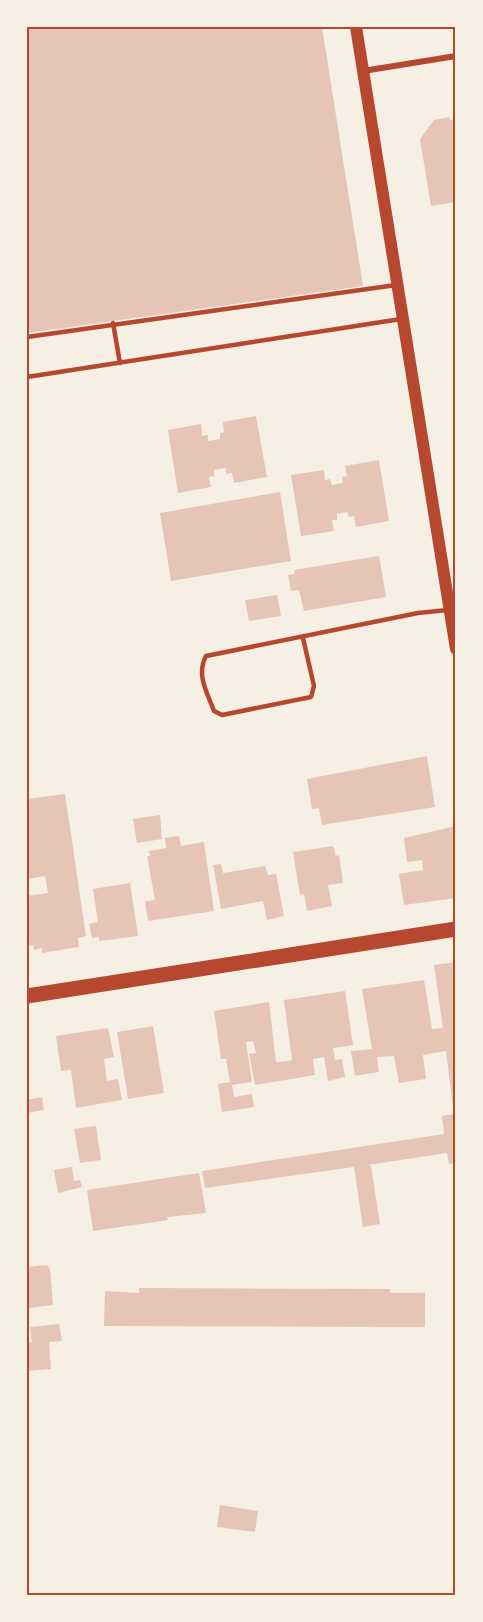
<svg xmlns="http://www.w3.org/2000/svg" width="483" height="1622" font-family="Karla,sans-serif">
  <rect width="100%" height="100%" fill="#f6efe4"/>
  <path fill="#e6c5b7" d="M 27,27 L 322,27 L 363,286 L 27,333 Z
    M 450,117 L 450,120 L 456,119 L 456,202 L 431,206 L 420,139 L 434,120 Z
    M 256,416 L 267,477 L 234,483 L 232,473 L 226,474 L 226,468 L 214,470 L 214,476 L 209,477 L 211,487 L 178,493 L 168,430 L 201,424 L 202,436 L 208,435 L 208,441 L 220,439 L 220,433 L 224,432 L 223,422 Z
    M 379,460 L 389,521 L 356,527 L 354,516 L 349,517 L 347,512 L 337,514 L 337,520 L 332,520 L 334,531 L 301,536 L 291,475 L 324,470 L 325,480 L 330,479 L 332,485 L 343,483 L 342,477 L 347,476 L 345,466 Z
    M 280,492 L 291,561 L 171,581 L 160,513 Z
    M 379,556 L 386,597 L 304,611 L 299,590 L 291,591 L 288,575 L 295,574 L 294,570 Z
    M 277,595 L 281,616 L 249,621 L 245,600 Z
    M 427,756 L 435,807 L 322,825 L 319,808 L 312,809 L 307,779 Z
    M 65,794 L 86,936 L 78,938 L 79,947 L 42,953 L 42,948 L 34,950 L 33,945 L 27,946 L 27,896 L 48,893 L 45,876 L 27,879 L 27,799 Z
    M 160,815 L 162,839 L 137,843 L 133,819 Z
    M 456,826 L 456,898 L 404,905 L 399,874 L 423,870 L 422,860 L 407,862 L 404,838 Z
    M 179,836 L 181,846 L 204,842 L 214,911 L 148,921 L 145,901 L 155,900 L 147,856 L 150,856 L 149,851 L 166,848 L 165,838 Z
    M 333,846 L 336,856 L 339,855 L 343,883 L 328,885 L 332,906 L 307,911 L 304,894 L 300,895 L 293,852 Z
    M 221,864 L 223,873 L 265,866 L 268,875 L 276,874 L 284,916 L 267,920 L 263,901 L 221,909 L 213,865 Z
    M 130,883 L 138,936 L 99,941 L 99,937 L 92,938 L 89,924 L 98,922 L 93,889 Z
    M 456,962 L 456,1163 L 449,1164 L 447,1153 L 368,1165 L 371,1166 L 380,1224 L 363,1227 L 354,1167 L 205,1188 L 202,1171 L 444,1134 L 442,1116 L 454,1114 L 446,1051 L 423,1055 L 426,1079 L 399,1083 L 394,1056 L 377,1057 L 379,1072 L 355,1076 L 351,1051 L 372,1049 L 362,989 L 424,980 L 432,1029 L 443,1028 L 434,965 Z
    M 345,991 L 353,1045 L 333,1048 L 335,1060 L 342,1059 L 345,1077 L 328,1081 L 324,1057 L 313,1059 L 315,1075 L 255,1085 L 249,1054 L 256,1053 L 253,1041 L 246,1042 L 252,1082 L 232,1085 L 234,1097 L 252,1094 L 254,1107 L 222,1112 L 218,1084 L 230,1082 L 226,1059 L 221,1059 L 214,1011 L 269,1002 L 276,1062 L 288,1061 L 292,1060 L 284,1000 Z
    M 153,1026 L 164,1093 L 128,1099 L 117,1032 Z
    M 108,1028 L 114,1057 L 104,1059 L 107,1081 L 118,1079 L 122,1100 L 76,1108 L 71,1070 L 61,1071 L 56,1036 Z
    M 42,1097 L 44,1110 L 27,1113 L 27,1100 Z
    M 96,1126 L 101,1160 L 80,1163 L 74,1129 Z
    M 72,1167 L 74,1181 L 80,1180 L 82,1187 L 58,1193 L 54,1170 Z
    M 199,1173 L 206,1213 L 167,1217 L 168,1220 L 93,1231 L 87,1190 Z
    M 47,1265 L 50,1269 L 53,1305 L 29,1308 L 27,1267 Z
    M 139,1288 L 390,1289 L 390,1293 L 425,1293 L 425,1327 L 104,1326 L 105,1291 L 139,1293 Z
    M 59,1324 L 62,1341 L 49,1342 L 51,1369 L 27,1371 L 27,1342 L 32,1342 L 30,1327 Z
    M 220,1505 L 258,1511 L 255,1532 L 217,1527 Z"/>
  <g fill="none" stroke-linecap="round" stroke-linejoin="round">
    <path stroke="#b5482f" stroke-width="4.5" d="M 113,323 L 120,363
      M 27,337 L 396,285
      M 27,377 L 401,319
      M 303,638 L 314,686 L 311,697 L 222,715 L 214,711 C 207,692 196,675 206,656 L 418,613 L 448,610"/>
    <path stroke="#b5482f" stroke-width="6" d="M 363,71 L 456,56"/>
    <path stroke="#b5482f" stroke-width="12" d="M 356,27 L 456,649"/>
    <path stroke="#b5482f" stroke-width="15" d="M 27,996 L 456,929"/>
  </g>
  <rect width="483" height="1622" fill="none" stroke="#f6efe4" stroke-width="57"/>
  <rect x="28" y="28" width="426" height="1566" fill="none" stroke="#b5482f" stroke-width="2"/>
</svg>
